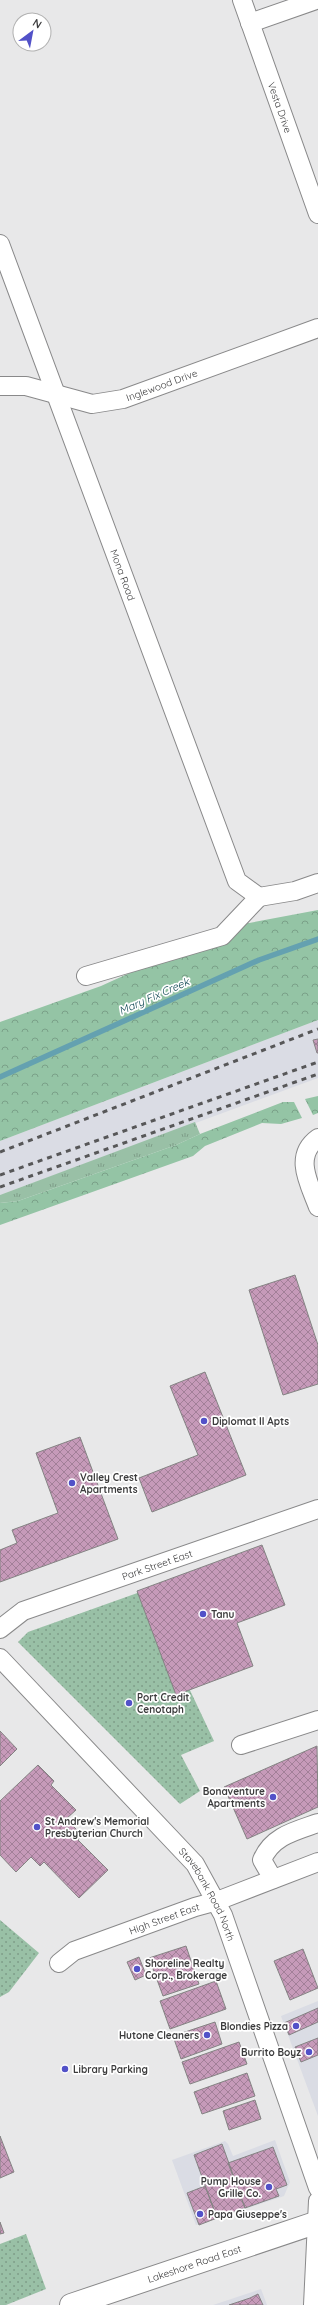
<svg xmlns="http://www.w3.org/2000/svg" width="318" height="2305" font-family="Quicksand,sans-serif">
  <defs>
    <pattern id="grass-tufts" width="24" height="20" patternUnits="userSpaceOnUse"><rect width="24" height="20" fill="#99c0a6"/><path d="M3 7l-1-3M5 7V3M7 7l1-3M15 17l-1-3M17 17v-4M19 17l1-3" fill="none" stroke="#7e9d88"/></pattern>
    <pattern id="forest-crowns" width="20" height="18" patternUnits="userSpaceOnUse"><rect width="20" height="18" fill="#94c4a5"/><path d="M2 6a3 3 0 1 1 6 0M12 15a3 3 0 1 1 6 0" fill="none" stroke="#7aa088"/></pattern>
    <pattern id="park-dots" width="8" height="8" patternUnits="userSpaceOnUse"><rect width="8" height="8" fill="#99c0a6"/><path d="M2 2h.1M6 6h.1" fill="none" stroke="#7e9d88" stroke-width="1.8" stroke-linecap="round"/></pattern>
    <pattern id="building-cross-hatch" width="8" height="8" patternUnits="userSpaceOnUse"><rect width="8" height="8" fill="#c69ab9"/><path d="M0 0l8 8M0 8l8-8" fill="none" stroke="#a27f98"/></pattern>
  </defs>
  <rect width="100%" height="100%" fill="#e8e8e9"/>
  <path fill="#dadce4" d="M 318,1020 L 318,1078 L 0,1195 L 0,1141 Z
    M 318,2001 L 318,2116 L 281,2016 Z
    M 275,2140 L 290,2182 L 284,2196 L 196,2225 L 172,2160 L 225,2141 L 228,2144 L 233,2156 Z
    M 261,2289 L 267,2305 L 213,2305 Z"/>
  <path fill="url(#grass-tufts)" d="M 195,1122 L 200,1134 L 176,1145 L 18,1201 L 0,1203 L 0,1195 Z"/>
  <path fill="url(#forest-crowns)" d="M 318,910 L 318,1020 L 0,1141 L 0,1022 L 101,986 L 233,926 Z
    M 318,1096 L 318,1113 L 313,1115 L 305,1099 Z
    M 283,1102 L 294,1102 L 302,1118 L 281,1124 L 262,1123 L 205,1146 L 193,1156 L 0,1225 L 0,1203 L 18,1201 L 176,1145 L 200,1134 Z"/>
  <path fill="url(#park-dots)" d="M 143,1591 L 214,1741 L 181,1755 L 200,1791 L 180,1804 L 18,1642 L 28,1632 Z
    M 0,1920 L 39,1953 L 9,1992 L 0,1997 Z
    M 26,2234 L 46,2289 L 6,2305 L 0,2305 L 0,2244 Z"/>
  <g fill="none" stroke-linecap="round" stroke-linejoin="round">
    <path stroke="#64a1b0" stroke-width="5.5" d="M 0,1077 L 259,960 L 318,939"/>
  </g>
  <path fill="url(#building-cross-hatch)" stroke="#848383" d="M 318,1039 L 318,1053 L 317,1053 L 313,1040 Z
    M 295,1275 L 318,1345 L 318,1384 L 283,1395 L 249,1290 Z
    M 205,1372 L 246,1475 L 152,1512 L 139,1478 L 198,1455 L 170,1386 Z
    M 80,1437 L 118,1539 L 0,1582 L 0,1550 L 17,1543 L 12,1530 L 58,1513 L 36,1453 Z
    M 262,1545 L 285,1605 L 237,1623 L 253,1666 L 176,1695 L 137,1591 Z
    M 0,1731 L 17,1749 L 0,1766 Z
    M 317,1746 L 318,1807 L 247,1839 L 224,1787 Z
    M 38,1765 L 54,1781 L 51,1785 L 76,1810 L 66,1819 L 82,1835 L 78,1840 L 108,1870 L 79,1898 L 44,1862 L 40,1866 L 31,1857 L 16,1872 L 0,1855 L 0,1801 Z
    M 186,1946 L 199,1984 L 163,1996 L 149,1958 Z
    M 303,1949 L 318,1988 L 290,2000 L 274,1961 Z
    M 139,1957 L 146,1975 L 135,1980 L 127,1962 Z
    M 216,1981 L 226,2009 L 170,2029 L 160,2001 Z
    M 318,2008 L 318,2022 L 289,2035 L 284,2023 Z
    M 215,2022 L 222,2044 L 181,2059 L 173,2036 Z
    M 318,2038 L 318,2055 L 301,2062 L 295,2047 Z
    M 239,2042 L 247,2064 L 190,2084 L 182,2062 Z
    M 247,2073 L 255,2096 L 202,2114 L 194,2092 Z
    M 255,2100 L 261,2119 L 229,2130 L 223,2111 Z
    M 0,2136 L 14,2172 L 0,2178 Z
    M 222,2144 L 245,2208 L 217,2218 L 194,2155 Z
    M 273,2147 L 287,2185 L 276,2189 L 279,2196 L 245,2208 L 228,2163 Z
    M 205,2186 L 217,2218 L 199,2225 L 187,2193 Z
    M 0,2222 L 4,2233 L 0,2234 Z
    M 258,2294 L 263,2305 L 229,2305 L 250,2298 Z"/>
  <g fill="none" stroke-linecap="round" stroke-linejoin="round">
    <g stroke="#89898a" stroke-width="20">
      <g id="minor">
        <path id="s1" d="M 242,0 L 318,214"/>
        <path d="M 250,23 L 316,0"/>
        <path id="s2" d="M 0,244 L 237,881 L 259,897"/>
        <path id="s3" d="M 0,386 L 26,386 L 92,404 L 123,399 L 318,328"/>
        <path d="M 259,897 L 295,891 L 318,883"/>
        <path d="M 86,976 L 222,936 L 259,897"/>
        <path d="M 318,1138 C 293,1156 309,1183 318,1207"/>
        <path id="s4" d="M 0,1629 L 23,1611 L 318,1509"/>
        <path id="s5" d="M 0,1658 L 195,1864 L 223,1915 L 318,2188"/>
        <path d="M 241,1745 L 318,1720"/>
        <path d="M 273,1879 L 262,1860 C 272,1836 295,1831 318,1823"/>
        <path id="s6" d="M 59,1963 L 74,1951 L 195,1907 L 217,1901 L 318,1862"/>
        <path d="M 313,2305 L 318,2201"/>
      </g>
    </g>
    <g stroke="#89898a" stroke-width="24">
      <g id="major">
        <path id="s7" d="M 71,2305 L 318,2222"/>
      </g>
    </g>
    <use href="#minor" stroke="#fff" stroke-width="18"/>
    <use href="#major" stroke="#fff" stroke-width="22"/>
    <path stroke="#575758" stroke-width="3" stroke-dasharray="5 5" stroke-linecap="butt" d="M 0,1152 L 318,1029
      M 0,1175 L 318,1062
      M 0,1187 L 318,1074"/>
  </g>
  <g fill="#5251c8" stroke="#fff" stroke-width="1.5">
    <circle cx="204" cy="1421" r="4"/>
    <circle cx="72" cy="1483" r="4"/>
    <circle cx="203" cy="1614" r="4"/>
    <circle cx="129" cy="1703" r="4"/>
    <circle cx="273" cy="1797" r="4"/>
    <circle cx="37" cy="1827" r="4"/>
    <circle cx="137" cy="1969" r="4"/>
    <circle cx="296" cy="2026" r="4"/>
    <circle cx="207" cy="2035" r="4"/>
    <circle cx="309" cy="2052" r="4"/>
    <circle cx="65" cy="2069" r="4"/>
    <circle cx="269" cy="2187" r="4"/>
    <circle cx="200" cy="2214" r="4"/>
  </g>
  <g text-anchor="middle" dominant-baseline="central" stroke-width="3.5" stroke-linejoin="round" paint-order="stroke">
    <g font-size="10" fill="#3b3b3c" stroke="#fff">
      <text stroke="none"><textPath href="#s1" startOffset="114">Vesta Drive</textPath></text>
      <text stroke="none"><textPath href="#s3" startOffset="167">Inglewood Drive</textPath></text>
      <text stroke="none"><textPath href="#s2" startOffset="353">Mona Road</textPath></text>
      <text stroke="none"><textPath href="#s4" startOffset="171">Park Street East</textPath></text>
      <text stroke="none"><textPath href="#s5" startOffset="316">Stavebank Road North</textPath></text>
      <text stroke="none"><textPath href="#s6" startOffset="115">High Street East</textPath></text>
      <text stroke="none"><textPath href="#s7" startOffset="130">Lakeshore Road East</textPath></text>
    </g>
    <g font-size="10" font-weight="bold" fill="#3b3b3c" stroke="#fff" text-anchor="start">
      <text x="212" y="1421">Diplomat II Apts</text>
      <text x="80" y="1477">Valley Crest<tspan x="80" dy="12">Apartments</tspan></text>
      <text x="211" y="1614">Tanu</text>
      <text x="137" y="1697">Port Credit<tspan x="137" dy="12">Cenotaph</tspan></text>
      <text x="265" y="1791" text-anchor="end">Bonaventure<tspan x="265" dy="12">Apartments</tspan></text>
      <text x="45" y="1821">St Andrew's Memorial<tspan x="45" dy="12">Presbyterian Church</tspan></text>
      <text x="145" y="1963">Shoreline Realty<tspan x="145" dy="12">Corp., Brokerage</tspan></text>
      <text x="288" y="2026" text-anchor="end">Blondies Pizza</text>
      <text x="199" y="2035" text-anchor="end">Hutone Cleaners</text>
      <text x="301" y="2052" text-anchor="end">Burrito Boyz</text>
      <text x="73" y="2069">Library Parking</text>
      <text x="261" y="2181" text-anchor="end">Pump House<tspan x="261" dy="12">Grille Co.</tspan></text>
      <text x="208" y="2214">Papa Giuseppe's</text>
    </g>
    <g font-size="11" font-style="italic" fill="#0d4651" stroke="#fff">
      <text transform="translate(154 996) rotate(-24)">Mary Fix Creek</text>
    </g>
  </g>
  <g transform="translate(32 32) rotate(32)"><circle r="19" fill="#ffffff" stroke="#b1b1b1"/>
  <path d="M0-3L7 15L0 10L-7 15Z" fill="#5251c8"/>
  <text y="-6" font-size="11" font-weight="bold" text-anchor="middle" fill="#3b3b3c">N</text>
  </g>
</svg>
